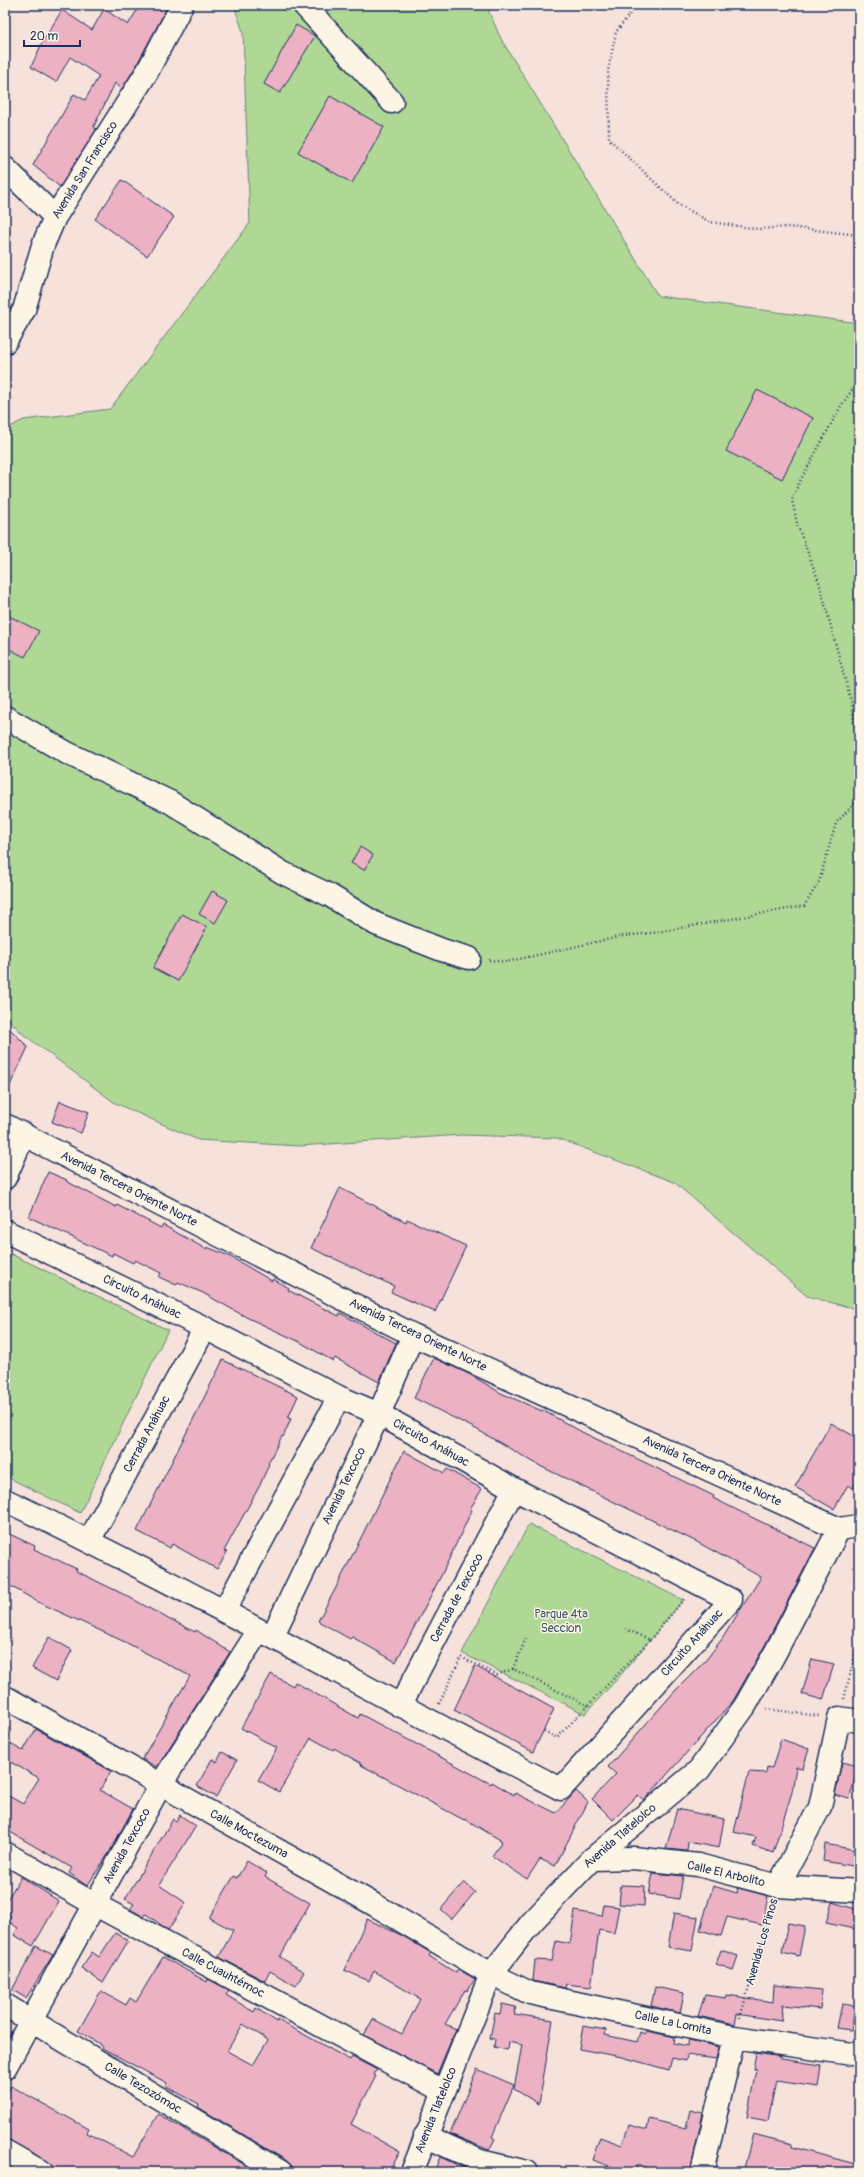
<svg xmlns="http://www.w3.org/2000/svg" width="864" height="2177" font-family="Pangolin,sans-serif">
  <rect width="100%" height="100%" fill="#f7e1db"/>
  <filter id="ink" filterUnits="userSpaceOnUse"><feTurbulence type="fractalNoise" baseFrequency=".025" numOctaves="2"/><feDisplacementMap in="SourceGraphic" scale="8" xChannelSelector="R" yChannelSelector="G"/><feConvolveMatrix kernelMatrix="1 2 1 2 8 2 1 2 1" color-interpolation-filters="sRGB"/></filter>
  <g filter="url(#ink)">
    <path fill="#b0d895" stroke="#66847a" d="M 234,5 L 486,5 L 501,39 L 658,296 L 859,323 L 859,1310 L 807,1296 L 674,1182 L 557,1138 L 462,1135 L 299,1146 L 198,1140 L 115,1103 L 23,1034 L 5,1016 L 5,430 L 23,420 L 110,409 L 250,223 L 243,32 Z
      M 11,1254 L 168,1330 L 80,1513 L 5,1476 L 5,1265 Z
      M 529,1524 L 683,1600 L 619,1677 L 585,1714 L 462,1653 Z"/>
    <path fill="#ecb2c4" stroke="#1b2f5e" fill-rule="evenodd" d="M 140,5 L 168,6 L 136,66 L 122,89 L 115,83 L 94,126 L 96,130 L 60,187 L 33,165 L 74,94 L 85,100 L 99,76 L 70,57 L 56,82 L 31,67 L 42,43 L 62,10 L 92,30 L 104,9 L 128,25 Z
      M 296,25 L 315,36 L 280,93 L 264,84 Z
      M 330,96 L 384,127 L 352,183 L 298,152 Z
      M 122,180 L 174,217 L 147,256 L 95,219 Z
      M 757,390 L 813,418 L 782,479 L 726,451 Z
      M 9,616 L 39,631 L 25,657 L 5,647 L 5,624 Z
      M 360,847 L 373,855 L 364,870 L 351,863 Z
      M 212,891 L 228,900 L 215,923 L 199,914 Z
      M 182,914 L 207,927 L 178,981 L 153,968 Z
      M 5,1024 L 28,1047 L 5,1096 Z
      M 60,1101 L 89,1112 L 81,1133 L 52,1122 Z
      M 48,1172 L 67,1180 L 66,1181 L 116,1207 L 117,1205 L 161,1228 L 163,1225 L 206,1249 L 207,1247 L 229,1256 L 272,1281 L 273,1279 L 289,1288 L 288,1290 L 309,1301 L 339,1316 L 340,1313 L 396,1343 L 379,1382 L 335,1358 L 333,1361 L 298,1341 L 246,1317 L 203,1293 L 178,1282 L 176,1285 L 159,1277 L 161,1273 L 135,1260 L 133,1263 L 113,1253 L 112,1256 L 29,1217 Z
      M 340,1188 L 406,1222 L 407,1219 L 466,1246 L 435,1312 L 391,1292 L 394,1286 L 311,1248 Z
      M 434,1358 L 469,1374 L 501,1393 L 542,1411 L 542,1410 L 582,1432 L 714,1496 L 713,1498 L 741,1512 L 815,1548 L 764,1647 L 733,1701 L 646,1798 L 644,1800 L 638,1795 L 613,1820 L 592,1799 L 616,1774 L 608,1767 L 675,1691 L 706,1660 L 722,1639 L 761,1577 L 697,1542 L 542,1467 L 476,1429 L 414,1398 Z
      M 223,1360 L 298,1396 L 288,1418 L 291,1419 L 283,1437 L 282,1436 L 268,1463 L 269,1464 L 260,1485 L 224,1551 L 227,1552 L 217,1569 L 172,1544 L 170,1548 L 137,1531 Z
      M 831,1423 L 859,1439 L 859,1478 L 853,1488 L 848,1485 L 834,1509 L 795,1487 Z
      M 404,1451 L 444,1473 L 447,1469 L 482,1489 L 470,1509 L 472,1510 L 441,1576 L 396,1662 L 352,1637 L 350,1639 L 318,1621 L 339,1582 Z
      M 5,1532 L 35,1546 L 34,1549 L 77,1569 L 76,1571 L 129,1597 L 172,1621 L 172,1620 L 195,1632 L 196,1630 L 230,1652 L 157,1767 L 142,1759 L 190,1676 L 125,1642 L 38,1602 L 5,1583 Z
      M 49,1637 L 72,1650 L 56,1681 L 32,1668 Z
      M 812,1659 L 834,1664 L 823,1700 L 802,1694 Z
      M 475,1666 L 554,1709 L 533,1752 L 454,1710 Z
      M 271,1674 L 293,1686 L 295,1682 L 358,1718 L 360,1714 L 491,1784 L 492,1782 L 514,1795 L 515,1793 L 556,1813 L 576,1791 L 588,1802 L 555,1866 L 540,1859 L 527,1879 L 492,1856 L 502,1841 L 465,1819 L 464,1820 L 361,1765 L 362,1764 L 334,1748 L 333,1750 L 311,1738 L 279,1792 L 258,1780 L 277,1748 L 241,1728 Z
      M 36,1729 L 111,1771 L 100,1790 L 133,1809 L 109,1853 L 87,1886 L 69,1873 L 72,1868 L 5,1829 L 5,1794 L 23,1804 L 39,1778 L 5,1759 L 5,1741 L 23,1751 Z
      M 781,1739 L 809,1749 L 803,1768 L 796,1767 L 792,1792 L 773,1853 L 753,1846 L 756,1837 L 734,1832 L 749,1772 L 766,1773 L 767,1767 L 772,1768 Z
      M 222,1752 L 237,1760 L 216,1797 L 197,1786 L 212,1759 L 217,1762 Z
      M 842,1762 L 859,1766 L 849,1799 L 835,1795 Z
      M 677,1809 L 724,1819 L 719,1848 L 688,1842 L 687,1851 L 666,1849 Z
      M 180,1815 L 196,1826 L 159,1885 L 186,1903 L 168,1930 L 146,1914 L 144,1917 L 130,1909 L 134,1904 L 125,1899 L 173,1819 L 176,1821 Z
      M 825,1844 L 856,1850 L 853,1866 L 823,1861 Z
      M 247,1861 L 267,1873 L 265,1877 L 310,1903 L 280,1957 L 304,1972 L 296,1986 L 270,1971 L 265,1981 L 219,1957 L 233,1930 L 209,1918 L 234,1876 L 237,1878 Z
      M 653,1873 L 683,1876 L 679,1899 L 649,1894 Z
      M 21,1877 L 59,1901 L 33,1946 L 14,1935 L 18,1928 L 8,1921 L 11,1916 L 5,1912 L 5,1903 Z
      M 464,1882 L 475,1892 L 452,1919 L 441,1909 Z
      M 621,1885 L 645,1886 L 644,1906 L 619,1904 Z
      M 713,1886 L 737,1893 L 738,1888 L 768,1896 L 762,1925 L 727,1917 L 721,1936 L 700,1930 Z
      M 832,1902 L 859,1910 L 859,1930 L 826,1923 Z
      M 604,1905 L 619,1907 L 614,1933 L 599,1930 L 591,1987 L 566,1984 L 565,1988 L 533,1981 L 535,1960 L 552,1961 L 556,1941 L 570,1944 L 575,1911 L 602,1916 Z
      M 674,1913 L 698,1917 L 692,1951 L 668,1947 Z
      M 367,1919 L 403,1936 L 431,1953 L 429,1956 L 456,1973 L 458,1969 L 475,1979 L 467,1991 L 465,1990 L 445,2024 L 456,2029 L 437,2074 L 364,2035 L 373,2019 L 402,2034 L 420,1999 L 374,1971 L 369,1981 L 344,1970 Z
      M 788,1923 L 805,1926 L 799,1956 L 782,1952 Z
      M 115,1933 L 128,1941 L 103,1983 L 81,1968 L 92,1952 L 99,1957 Z
      M 36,1946 L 53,1955 L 26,1998 L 12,1990 Z
      M 721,1950 L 738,1956 L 733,1970 L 716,1964 Z
      M 163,1957 L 207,1982 L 208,1979 L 229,1990 L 226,1995 L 254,2012 L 256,2008 L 277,2022 L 278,2020 L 350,2060 L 352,2057 L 377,2070 L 374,2075 L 376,2076 L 351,2124 L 400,2152 L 389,2172 L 293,2172 L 292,2166 L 287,2161 L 198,2107 L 199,2104 L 165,2086 L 167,2083 L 102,2048 L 103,2046 L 78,2031 L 101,1991 L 126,2005 L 130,1998 L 136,2002 ZM 243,2024 L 268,2040 L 253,2065 L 227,2051 Z
      M 774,1985 L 822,1990 L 820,2009 L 783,2005 L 781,2021 L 737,2014 L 735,2024 L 698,2016 L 705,1995 L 726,1998 L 727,1995 L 773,2002 Z
      M 655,1987 L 684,1993 L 680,2013 L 651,2006 Z
      M 502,2004 L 516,2007 L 514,2014 L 553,2020 L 539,2104 L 514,2089 L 522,2045 L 508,2042 L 507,2050 L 494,2047 L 495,2039 L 490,2038 L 495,2013 L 500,2014 Z
      M 842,2004 L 856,2006 L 851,2030 L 837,2028 Z
      M 583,2026 L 606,2030 L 605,2035 L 637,2042 L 640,2032 L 645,2034 L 646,2031 L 675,2037 L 674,2043 L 687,2046 L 689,2040 L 719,2047 L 716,2059 L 687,2055 L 686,2061 L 672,2058 L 669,2070 L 622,2057 L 579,2049 Z
      M 756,2053 L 781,2057 L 781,2059 L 821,2065 L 818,2087 L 776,2081 L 768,2121 L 747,2117 L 756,2069 L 753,2069 Z
      M 477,2069 L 514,2085 L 492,2137 L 495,2139 L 489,2150 L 450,2134 Z
      M 11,2086 L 89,2129 L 87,2133 L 133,2157 L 158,2114 L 257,2172 L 56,2172 L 48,2161 L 5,2139 L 5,2097 Z
      M 690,2110 L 703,2113 L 690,2172 L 669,2172 L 637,2165 L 635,2172 L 626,2172 L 592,2160 L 600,2137 L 622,2145 L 629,2125 L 647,2130 L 649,2119 L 686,2128 Z
      M 753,2134 L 792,2144 L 792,2147 L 859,2165 L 859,2172 L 743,2172 Z
      M 440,2157 L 469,2170 L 468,2172 L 434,2172 Z"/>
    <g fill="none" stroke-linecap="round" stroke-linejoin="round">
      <g stroke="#1b2f5e" stroke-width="25">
        <path id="street" d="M 304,5 L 392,102
          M 5,168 L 55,217
          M 5,342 L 24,310 L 43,245 L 55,217 L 147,72 L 182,5
          M 5,717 L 67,753 L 170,802 L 283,873 L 329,895 L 376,924 L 442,950 L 469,958
          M 5,1125 L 413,1335 L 839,1529 L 859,1526
          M 5,1178 L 24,1134
          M 5,1231 L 205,1328 L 339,1397 L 379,1414 L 514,1489 L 731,1600 L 561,1789 C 375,1694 193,1591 5,1500
          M 89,1541 L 205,1328
          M 224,1611 L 339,1397
          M 273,1635 L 379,1414 L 413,1335
          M 5,1697 L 375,1905 L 491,1974 L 530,1993 L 734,2037 L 859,2055
          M 400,1706 L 514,1489
          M 5,1853 L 94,1904 L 443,2091
          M 592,1859 L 633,1858 L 698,1865 L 778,1886 L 859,1891
          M 778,1886 L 820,1807 L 839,1718 L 859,1721
          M 5,2005 L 281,2172
          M 5,2068 L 161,1784 L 259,1630
          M 425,2136 L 480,2161 L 527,2172
          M 5,2151 L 42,2172
          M 702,2172 L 734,2037"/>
      </g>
      <g stroke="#1b2f5e" stroke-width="25">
        <path id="secondary" d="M 412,2172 L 491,1974 L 531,1923 L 592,1859 L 699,1770 L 745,1706 L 775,1653 L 839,1529"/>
      </g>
      <path stroke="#1b2f5e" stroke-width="2.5" stroke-dasharray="1 3" stroke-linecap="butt" d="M 642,5 L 635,7 L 616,32 L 608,71 L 609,139 L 678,204 L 710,222 L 758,229 L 789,227 L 859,235
        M 859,380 L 841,406 L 798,485 L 792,500 L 798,527 L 819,582 L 852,705 L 859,765
        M 489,960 L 506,962 L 623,936 L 652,933 L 804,906 L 819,882 L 836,823 L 859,799
        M 650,1640 L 684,1599
        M 513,1669 L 527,1636
        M 844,1699 L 859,1639
        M 439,1704 L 461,1657 L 497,1675 L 513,1669 L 588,1706
        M 766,1709 L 819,1716
        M 544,1731 L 557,1738 L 650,1640 L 626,1629
        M 740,2018 L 772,1906"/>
      <use href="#street" stroke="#fcf5e5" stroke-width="22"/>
      <use href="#secondary" stroke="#fcf5e5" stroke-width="22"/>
    </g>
  </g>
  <g text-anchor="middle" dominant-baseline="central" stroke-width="3" stroke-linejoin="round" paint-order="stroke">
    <g font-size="12" fill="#1b2f5e" stroke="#fcf5e5">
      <text transform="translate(85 170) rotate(-58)">Avenida San Francisco</text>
      <text transform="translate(129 1189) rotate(27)">Avenida Tercera Oriente Norte</text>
      <text transform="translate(142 1297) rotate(26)">Circuito Anáhuac</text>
      <text transform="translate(418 1335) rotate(26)">Avenida Tercera Oriente Norte</text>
      <text transform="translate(147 1434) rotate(-62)">Cerrada Anáhuac</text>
      <text transform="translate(431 1443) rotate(29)">Circuito Anáhuac</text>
      <text transform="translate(712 1471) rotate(25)">Avenida Tercera Oriente Norte</text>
      <text transform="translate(344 1486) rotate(-64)">Avenida Texcoco</text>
      <text transform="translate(457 1598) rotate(-62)">Cerrada de Texcoco</text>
      <text transform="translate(692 1643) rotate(-48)">Circuito Anáhuac</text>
      <text transform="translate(249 1834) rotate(29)">Calle Moctezuma</text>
      <text transform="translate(620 1836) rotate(-41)">Avenida Tlatelolco</text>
      <text transform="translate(127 1846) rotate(-61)">Avenida Texcoco</text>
      <text transform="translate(726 1874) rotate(13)">Calle El Arbolito</text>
      <text transform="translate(762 1942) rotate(-74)">Avenida Los Pinos</text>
      <text transform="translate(223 1973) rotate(28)">Calle Cuauhtémoc</text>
      <text transform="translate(673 2023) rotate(12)">Calle La Lomita</text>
      <text transform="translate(143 2088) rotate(31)">Calle Tezozómoc</text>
      <text transform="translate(436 2110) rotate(-68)">Avenida Tlatelolco</text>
    </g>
    <g font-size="12" fill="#40596c" stroke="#fcf5e5">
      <text x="561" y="1614">Parque 4ta<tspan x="561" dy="14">Seccion</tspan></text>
    </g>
  </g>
  <rect width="864" height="2177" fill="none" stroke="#fcf5e5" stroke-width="20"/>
  <rect x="10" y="10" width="844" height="2157" fill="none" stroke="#1b2f5e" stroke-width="1.5" filter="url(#ink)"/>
  <path d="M24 40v6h56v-6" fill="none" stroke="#1b2f5e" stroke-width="2"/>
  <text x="30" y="40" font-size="12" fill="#1b2f5e" stroke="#fcf5e5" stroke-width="3" paint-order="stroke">20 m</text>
</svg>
